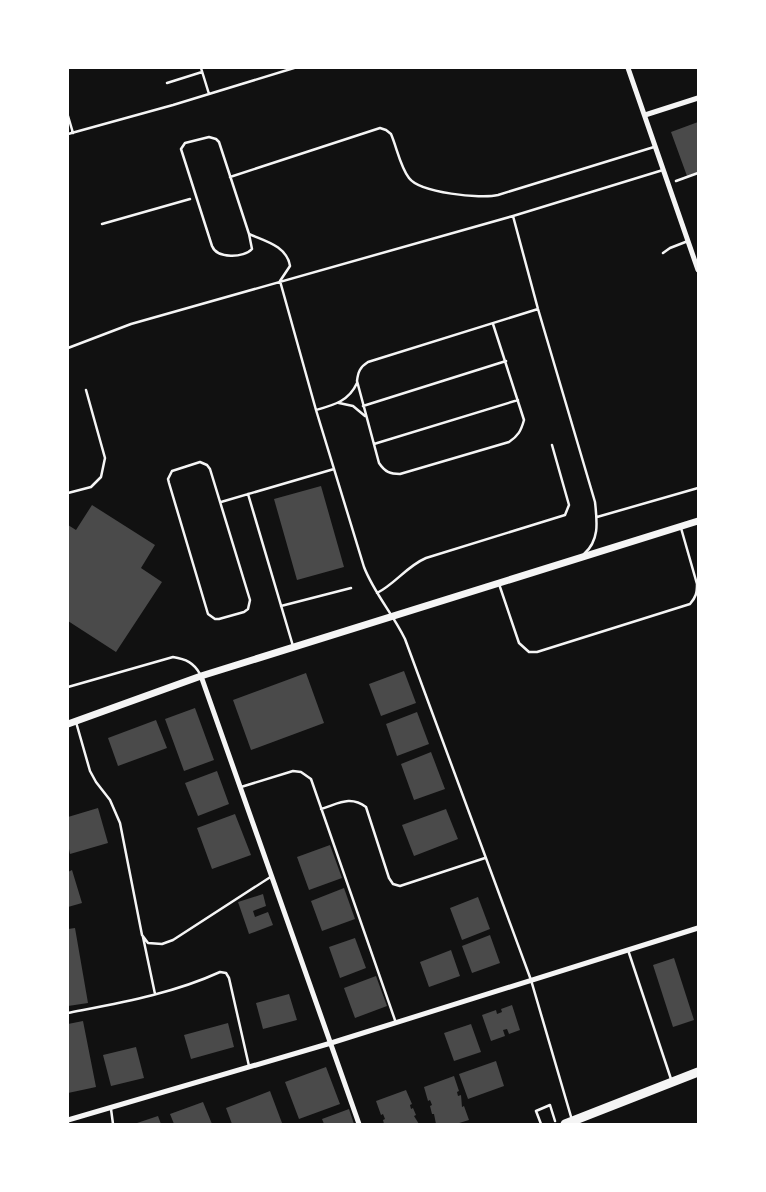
<svg xmlns="http://www.w3.org/2000/svg" width="766" height="1192" font-family="Figtree,sans-serif">
  <rect width="100%" height="100%" fill="#111"/>
  <path fill="#4a4a4a" d="M 698,122 L 698,172 L 687,176 L 671,132 Z
    M 321,486 L 344,567 L 297,580 L 274,499 Z
    M 92,505 L 155,545 L 141,568 L 162,582 L 116,652 L 68,621 L 68,525 L 76,530 Z
    M 404,671 L 416,703 L 381,716 L 369,684 Z
    M 306,673 L 324,723 L 251,750 L 233,700 Z
    M 195,708 L 214,760 L 184,771 L 165,719 Z
    M 417,712 L 429,744 L 397,756 L 386,724 Z
    M 156,720 L 167,748 L 118,766 L 108,738 Z
    M 431,752 L 445,789 L 414,800 L 401,764 Z
    M 217,771 L 229,804 L 198,816 L 185,783 Z
    M 98,808 L 108,843 L 70,854 L 68,844 L 68,817 Z
    M 446,809 L 458,839 L 414,856 L 402,825 Z
    M 235,814 L 251,855 L 212,869 L 197,828 Z
    M 330,845 L 342,878 L 309,890 L 297,857 Z
    M 72,870 L 82,903 L 68,907 L 68,872 Z
    M 344,888 L 355,919 L 322,931 L 311,901 Z
    M 263,894 L 266,906 L 253,911 L 255,917 L 268,912 L 273,925 L 249,934 L 238,902 Z
    M 478,897 L 490,929 L 462,940 L 450,908 Z
    M 75,928 L 88,1003 L 68,1006 L 68,929 Z
    M 490,935 L 500,963 L 472,973 L 462,946 Z
    M 355,938 L 366,968 L 340,978 L 329,947 Z
    M 451,950 L 460,976 L 429,987 L 420,962 Z
    M 674,958 L 694,1020 L 673,1027 L 653,965 Z
    M 376,976 L 387,1006 L 355,1018 L 344,988 Z
    M 289,994 L 297,1020 L 263,1029 L 256,1003 Z
    M 512,1005 L 520,1030 L 509,1034 L 507,1029 L 503,1030 L 505,1036 L 491,1041 L 482,1015 L 496,1010 L 497,1014 L 502,1012 L 501,1009 Z
    M 83,1021 L 96,1087 L 68,1093 L 68,1024 Z
    M 228,1023 L 234,1047 L 191,1059 L 184,1035 Z
    M 471,1024 L 481,1052 L 454,1061 L 444,1033 Z
    M 136,1047 L 144,1078 L 111,1086 L 103,1055 Z
    M 496,1061 L 504,1086 L 468,1099 L 459,1074 Z
    M 326,1067 L 340,1104 L 299,1119 L 285,1082 Z
    M 454,1076 L 459,1091 L 457,1092 L 458,1096 L 461,1095 L 462,1107 L 464,1106 L 469,1120 L 456,1124 L 436,1124 L 434,1114 L 432,1114 L 430,1106 L 432,1105 L 430,1100 L 428,1101 L 424,1087 Z
    M 406,1090 L 412,1104 L 410,1105 L 411,1109 L 413,1108 L 416,1115 L 414,1116 L 419,1124 L 384,1124 L 383,1120 L 385,1119 L 383,1114 L 381,1115 L 376,1101 Z
    M 270,1091 L 282,1123 L 232,1124 L 226,1108 Z
    M 203,1102 L 212,1124 L 174,1124 L 170,1114 Z
    M 349,1109 L 354,1124 L 324,1124 L 322,1119 Z
    M 158,1116 L 161,1124 L 134,1124 Z"/>
  <g fill="none" stroke-linecap="round" stroke-linejoin="round">
    <path stroke="#f5f5f5" stroke-width="2.5" d="M 676,181 L 698,173
      M 102,224 L 190,199
      M 541,1124 L 536,1111 L 550,1105 L 555,1121"/>
    <path stroke="#f5f5f5" stroke-width="2.5" d="M 201,68 L 209,94
      M 167,83 L 202,72
      M 68,116 L 73,133
      M 68,134 L 173,105 L 294,68
      M 209,137 L 216,139 L 219,142 L 249,234 L 252,249 C 244,258 217,259 212,246 L 181,149 L 185,143 Z
      M 230,177 L 380,128 L 386,130 L 391,134 C 397,148 400,166 409,178 C 420,193 481,199 498,195 L 654,147
      M 513,216 L 538,309 L 595,502 C 597,521 600,540 584,554
      M 249,234 C 265,241 287,246 290,266 L 280,281 L 316,410 L 364,567 C 374,593 393,614 405,639 L 531,980 L 572,1120
      M 663,253 L 670,248 L 688,241
      M 493,324 L 524,420 C 521,431 518,436 509,442 L 400,474 C 390,474 385,472 379,463 L 357,381 C 358,372 360,367 368,362 L 538,309
      M 68,348 L 131,324 L 513,216 L 663,170
      M 339,403 L 353,406 L 365,416
      M 363,406 L 506,361
      M 316,410 C 334,405 349,401 357,383
      M 374,444 L 518,400
      M 200,462 L 207,465 L 210,469 L 250,600 L 248,609 L 244,612 L 219,619 L 215,619 L 208,614 L 169,483 L 168,479 L 172,471 Z
      M 68,493 L 91,487 L 101,477 L 105,458 L 86,390
      M 248,494 L 293,646
      M 221,502 L 334,469
      M 597,517 L 698,488
      M 499,584 L 519,643 L 529,652 L 537,652 L 690,604 C 696,597 697,593 697,584 L 681,528
      M 377,593 C 395,584 407,566 426,558 L 565,515 L 569,505 L 552,445
      M 281,606 L 351,588
      M 68,687 L 173,657 C 186,659 194,663 200,674
      M 76,722 L 90,771 L 96,782 L 110,800 L 120,823 L 142,935 L 148,943 L 162,944 L 173,940 L 272,876
      M 241,787 L 293,771 L 301,772 L 311,779 L 396,1023
      M 321,809 C 338,804 350,795 366,807 L 389,878 L 393,884 L 400,886 L 485,858
      M 143,937 L 155,994
      M 628,950 L 671,1079
      M 68,1013 C 119,1003 172,994 220,972 L 226,973 L 229,978 L 249,1066
      M 111,1109 L 113,1124"/>
    <path stroke="#f5f5f5" stroke-width="5" d="M 628,68 L 698,270
      M 645,115 L 698,98
      M 201,676 L 359,1124
      M 68,1120 L 331,1043 L 698,928"/>
    <path stroke="#f5f5f5" stroke-width="7" d="M 68,724 L 201,676 L 698,521"/>
    <path stroke="#f5f5f5" stroke-width="9" d="M 565,1124 L 698,1072"/>
  </g>
  <rect width="766" height="1192" fill="none" stroke="#ffffff" stroke-width="138"/>
</svg>
